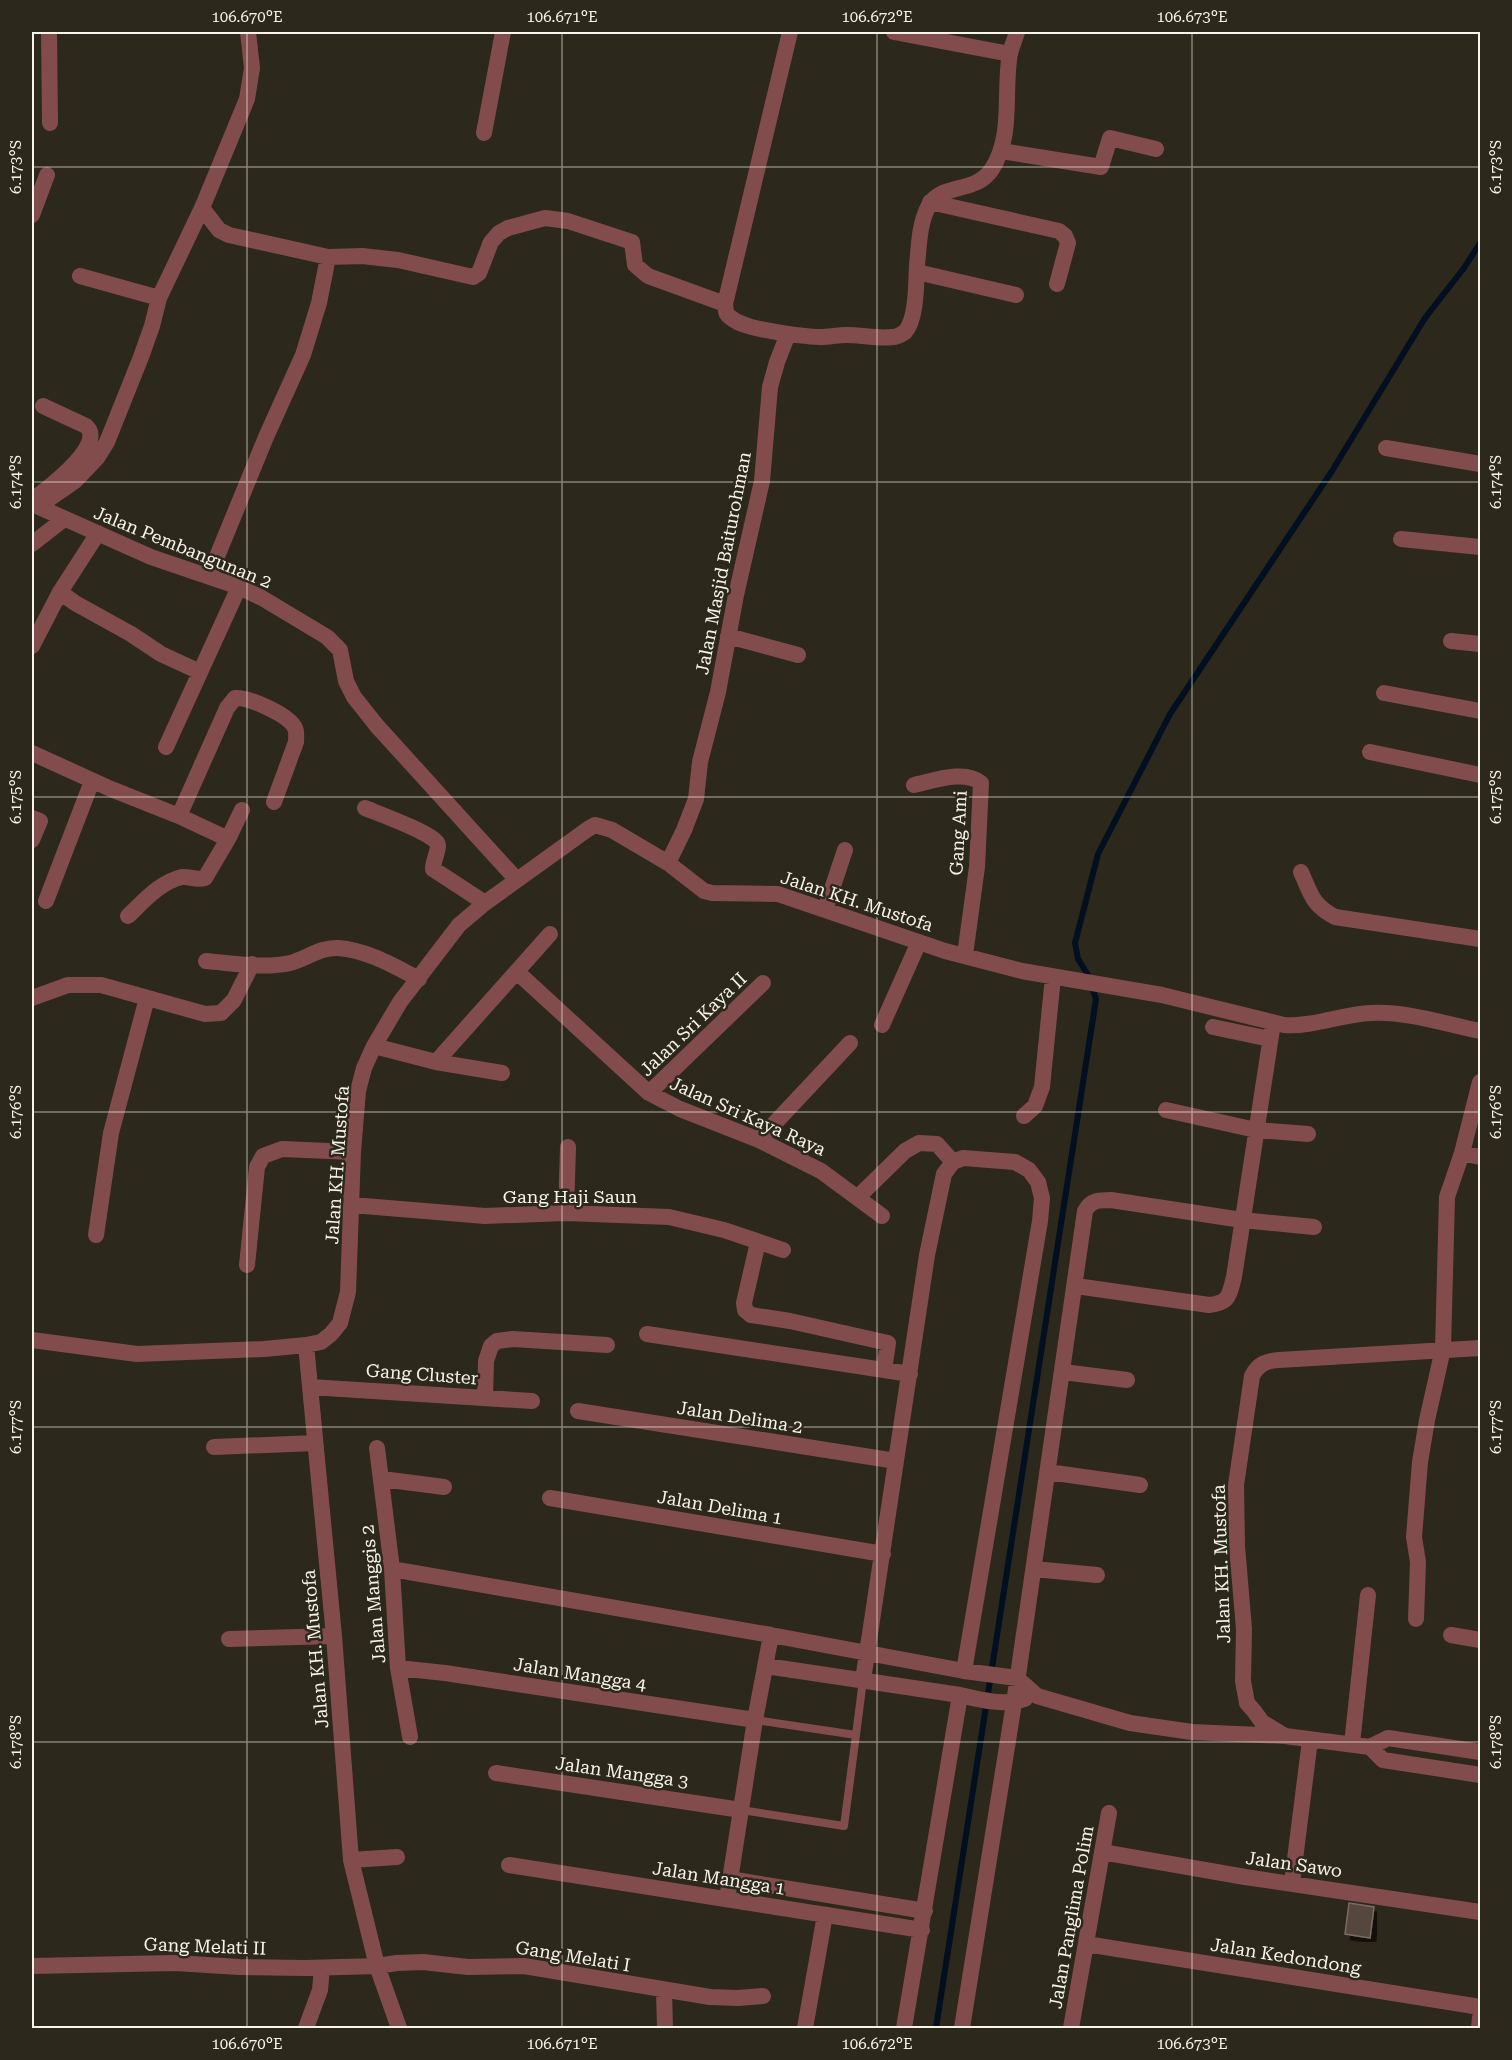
<svg xmlns="http://www.w3.org/2000/svg" width="1512" height="2060" font-family="'Roboto Serif',serif">
  <defs>
    <filter id="shadow"><feDropShadow dx="5.5" dy="5.5" stdDeviation="0" flood-color="#0009"/></filter>
  </defs>
  <rect width="100%" height="100%" fill="#2c281b"/>
  <g fill="none" stroke-linecap="round" stroke-linejoin="round">
    <path stroke="#010f20" stroke-width="6" d="M 936,2028 L 1096,999 L 1088,975 L 1078,959 L 1075,943 L 1098,854 L 1170,714 L 1332,471 L 1425,318 L 1464,268 L 1480,243"/>
  </g>
  <path fill="#54463e" stroke="#7a6b62" stroke-width="1.5" filter="url(#shadow)" d="M 1349,1903 L 1374,1907 L 1370,1938 L 1345,1934 Z"/>
  <g fill="none" stroke-linecap="round" stroke-linejoin="round">
    <path stroke="#834c4c" stroke-width="8" d="M 856,1735 L 863,1680
      M 741,1810 L 844,1826 L 856,1735 L 755,1720"/>
    <path stroke="#834c4c" stroke-width="16" d="M 49,32 L 50,123
      M 894,32 L 1010,54
      M 484,133 L 503,32
      M 1001,151 L 1101,167 L 1110,138 L 1156,149
      M 930,202 L 1059,231 L 1065,236 L 1068,243 L 1057,284
      M 202,208 L 219,230 L 229,235 L 328,257 L 362,256 L 398,260 L 473,277 L 479,273 L 491,242 L 499,233 L 508,228 L 545,218 L 568,221 L 632,242 L 635,265 L 648,276 L 725,304
      M 32,215 L 47,175
      M 917,272 L 1016,295
      M 80,276 L 159,298
      M 788,334 C 772,331 742,328 730,317 C 725,314 726,309 725,304 L 790,32
      M 1386,448 L 1480,464
      M 39,495 C 53,484 106,443 86,426 L 43,406
      M 32,504 L 151,557 L 239,587 L 262,598 L 327,637 L 340,650 L 346,681 L 354,697 L 377,726 L 517,880
      M 39,506 L 75,481 L 97,458 L 107,442 L 141,357 L 152,326 L 159,298 L 202,208 L 247,99 L 252,68 L 248,32
      M 1401,539 L 1480,547
      M 32,544 L 64,519
      M 209,576 L 266,437 L 303,355 L 319,303 L 328,257
      M 60,592 L 75,603 L 131,634 L 161,654 L 200,672
      M 728,636 L 798,655
      M 1451,641 L 1480,644
      M 32,646 L 60,592 L 98,533
      M 1384,693 L 1480,711
      M 166,747 L 239,587
      M 1370,752 L 1480,775
      M 32,753 L 111,789 L 179,816 L 227,708 L 235,698 C 249,697 289,715 295,728 C 297,732 296,737 296,742 L 274,802
      M 914,785 C 933,781 965,769 981,783 L 977,867 L 965,955
      M 365,808 C 377,813 438,835 438,845 C 438,853 433,861 433,869 L 485,903
      M 179,816 L 228,839
      M 32,818 L 40,821 L 32,840
      M 668,863 L 684,830 L 696,799 L 700,762 L 718,692 L 736,595 L 762,481 L 770,387 L 777,362 L 788,334 C 798,335 809,337 820,337 C 829,337 838,335 847,335 C 862,335 878,339 893,337 C 897,337 902,334 905,332 C 917,319 916,282 917,265 C 919,246 919,225 928,207 C 940,182 975,195 992,169 C 1014,134 1003,92 1010,53 C 1012,46 1015,39 1017,32
      M 1301,872 C 1311,894 1312,905 1335,917 L 1480,939
      M 46,901 L 92,781
      M 825,910 L 845,850
      M 128,916 C 144,901 160,882 182,877 C 190,876 196,881 205,878 L 228,839 L 242,810
      M 206,961 C 231,963 265,969 290,963 C 306,959 320,947 338,948 C 367,950 394,966 419,979
      M 517,972 L 649,1093 L 680,1109 L 759,1140 L 821,1171 L 882,1216
      M 32,998 L 68,985 L 101,985 L 205,1014 L 221,1013 L 234,1000 L 252,964
      M 882,1025 L 919,942
      M 1213,1027 L 1270,1039
      M 374,1046 L 436,1062 L 550,934
      M 436,1062 L 502,1073
      M 649,1093 L 763,983
      M 1166,1110 L 1256,1130 L 1308,1134
      M 1024,1116 L 1035,1106 L 1042,1087 L 1053,977
      M 759,1140 L 850,1043
      M 1462,1153 L 1480,1157
      M 858,1197 L 905,1151 L 919,1143 L 937,1144 L 953,1162
      M 352,1205 L 485,1216 L 566,1213 L 669,1217 L 724,1230 L 783,1250
      M 566,1213 L 568,1147
      M 96,1235 L 111,1133 L 147,998
      M 758,1242 L 744,1303 L 745,1310 L 751,1315 L 790,1321 L 888,1343 L 884,1370
      M 247,1265 L 257,1167 L 263,1156 L 282,1149 L 353,1152
      M 1076,1286 L 1209,1305 C 1230,1303 1229,1295 1234,1277 L 1273,1023
      M 647,1334 L 910,1374
      M 32,1340 L 137,1354 L 264,1349 L 306,1345 L 321,1342 L 331,1334 L 340,1323 L 348,1292 L 353,1152 L 358,1091 L 364,1068 L 374,1046 L 400,1002 L 459,925 L 485,903 L 588,829 L 595,825 L 612,830 L 668,863 L 704,891 L 712,893 L 778,894 L 945,951 L 1022,971 L 1162,995 L 1284,1025 C 1314,1027 1342,1014 1371,1013 C 1407,1011 1445,1024 1480,1031
      M 306,1345 L 334,1636 L 351,1860 L 377,1966 L 399,2028
      M 1063,1372 L 1127,1380
      M 310,1387 L 532,1401
      M 485,1398 L 486,1361 L 491,1346 L 497,1341 L 513,1339 L 607,1345
      M 578,1411 L 896,1461
      M 214,1447 L 315,1443
      M 377,1448 L 392,1569 L 398,1668 L 410,1737
      M 1048,1472 L 1140,1485
      M 382,1479 L 444,1487
      M 550,1498 L 883,1554
      M 392,1569 L 771,1635 L 755,1720 L 727,1899
      M 1034,1569 L 1097,1575
      M 1416,1619 L 1418,1562 L 1414,1537 L 1420,1462 L 1427,1420 L 1443,1349 L 1447,1197 L 1462,1153 L 1480,1082
      M 771,1635 L 964,1671 L 1017,1678 L 1037,1696 L 1130,1723 L 1192,1732 L 1285,1736 L 1370,1747
      M 1451,1635 L 1480,1640
      M 229,1639 L 334,1636
      M 766,1666 L 960,1695 C 981,1700 1004,1706 1025,1699
      M 398,1668 L 445,1673 L 755,1720
      M 863,1680 L 927,1255 L 944,1174 L 953,1162 L 963,1158 L 1015,1162 L 1029,1170 L 1038,1182 L 1042,1198 L 1040,1221 L 964,1671
      M 1285,1736 L 1262,1722 L 1254,1711 L 1247,1703 L 1243,1681 L 1244,1629 L 1237,1546 L 1236,1485 L 1252,1376 C 1258,1364 1266,1361 1279,1360 L 1480,1348
      M 1352,1744 L 1368,1595
      M 1370,1747 L 1383,1760 L 1480,1775
      M 1370,1747 L 1388,1738 L 1480,1752
      M 496,1773 L 741,1810
      M 1102,1852 L 1245,1877 L 1480,1912
      M 351,1860 L 397,1857
      M 509,1865 L 922,1930
      M 730,1879 L 925,1911
      M 1292,1883 L 1310,1740
      M 1086,1944 L 1480,2007
      M 32,1966 L 175,1963 L 239,1967 L 306,1968 L 377,1966 L 397,1963 L 423,1962 L 468,1967 L 524,1966 L 710,1997 L 738,1998 L 763,1996
      M 664,1990 L 665,2028
      M 306,2028 L 320,1990 L 322,1968
      M 805,2028 L 825,1915
      M 904,2028 L 960,1695
      M 962,2028 L 1014,1703 L 1085,1211 C 1091,1200 1099,1200 1111,1200 L 1242,1220 L 1314,1227
      M 1071,2028 L 1109,1813
      M 1479,2028 L 1480,2017"/>
  </g>
  <path fill="none" stroke="#f6f4eb" stroke-width="1.5" stroke-opacity="0.45" d="M 247,32 L 247,2028M 562,32 L 562,2028M 877,32 L 877,2028M 1192,32 L 1192,2028M 32,167 L 1480,167M 32,482 L 1480,482M 32,797 L 1480,797M 32,1112 L 1480,1112M 32,1427 L 1480,1427M 32,1742 L 1480,1742"/>
  <g text-anchor="middle" dominant-baseline="central" stroke-width="5" stroke-linejoin="round" paint-order="stroke">
    <g font-size="18" fill="#f6f4eb" stroke="#2c281b">
      <text transform="translate(183 547) rotate(22)">Jalan Pembangunan 2</text>
      <text transform="translate(723 563) rotate(-79)">Jalan Masjid Baiturohman</text>
      <text transform="translate(958 833) rotate(-87)">Gang Ami</text>
      <text transform="translate(857 901) rotate(18)">Jalan KH. Mustofa</text>
      <text transform="translate(693 1024) rotate(-44)">Jalan Sri Kaya II</text>
      <text transform="translate(748 1116) rotate(24)">Jalan Sri Kaya Raya</text>
      <text transform="translate(337 1165) rotate(-86)">Jalan KH. Mustofa</text>
      <text x="570" y="1196">Gang Haji Saun</text>
      <text transform="translate(422 1374) rotate(4)">Gang Cluster</text>
      <text transform="translate(740 1417) rotate(9)">Jalan Delima 2</text>
      <text transform="translate(720 1507) rotate(10)">Jalan Delima 1</text>
      <text transform="translate(1221 1564) rotate(-92)">Jalan KH. Mustofa</text>
      <text transform="translate(373 1594) rotate(-95)">Jalan Manggis 2</text>
      <text transform="translate(315 1649) rotate(-95)">Jalan KH. Mustofa</text>
      <text transform="translate(580 1674) rotate(9)">Jalan Mangga 4</text>
      <text transform="translate(622 1772) rotate(8)">Jalan Mangga 3</text>
      <text transform="translate(1294 1864) rotate(8)">Jalan Sawo</text>
      <text transform="translate(719 1878) rotate(9)">Jalan Mangga 1</text>
      <text transform="translate(1071 1917) rotate(-80)">Jalan Panglima Polim</text>
      <text transform="translate(205 1946) rotate(2)">Gang Melati II</text>
      <text transform="translate(573 1956) rotate(9)">Gang Melati I</text>
      <text transform="translate(1286 1956) rotate(9)">Jalan Kedondong</text>
    </g>
  </g>
  <rect width="1512" height="2060" fill="none" stroke="#2c281b" stroke-width="66"/>
  <rect x="33" y="33" width="1446" height="1994" fill="none" stroke="#f6f4eb" stroke-width="2"/>
  <g font-size="15" text-anchor="middle" fill="#f6f4eb">
    <text x="247" y="22">106.670°E</text>
    <text x="562" y="22">106.671°E</text>
    <text x="877" y="22">106.672°E</text>
    <text x="1192" y="22">106.673°E</text>
    <text transform="translate(16 167) rotate(-90)" y="5">6.173°S</text>
    <text transform="translate(1496 167) rotate(-90)" y="5">6.173°S</text>
    <text transform="translate(16 482) rotate(-90)" y="5">6.174°S</text>
    <text transform="translate(1496 482) rotate(-90)" y="5">6.174°S</text>
    <text transform="translate(16 797) rotate(-90)" y="5">6.175°S</text>
    <text transform="translate(1496 797) rotate(-90)" y="5">6.175°S</text>
    <text transform="translate(16 1112) rotate(-90)" y="5">6.176°S</text>
    <text transform="translate(1496 1112) rotate(-90)" y="5">6.176°S</text>
    <text transform="translate(16 1427) rotate(-90)" y="5">6.177°S</text>
    <text transform="translate(1496 1427) rotate(-90)" y="5">6.177°S</text>
    <text transform="translate(16 1742) rotate(-90)" y="5">6.178°S</text>
    <text transform="translate(1496 1742) rotate(-90)" y="5">6.178°S</text>
    <text x="247" y="2049">106.670°E</text>
    <text x="562" y="2049">106.671°E</text>
    <text x="877" y="2049">106.672°E</text>
    <text x="1192" y="2049">106.673°E</text>
  </g>
</svg>
